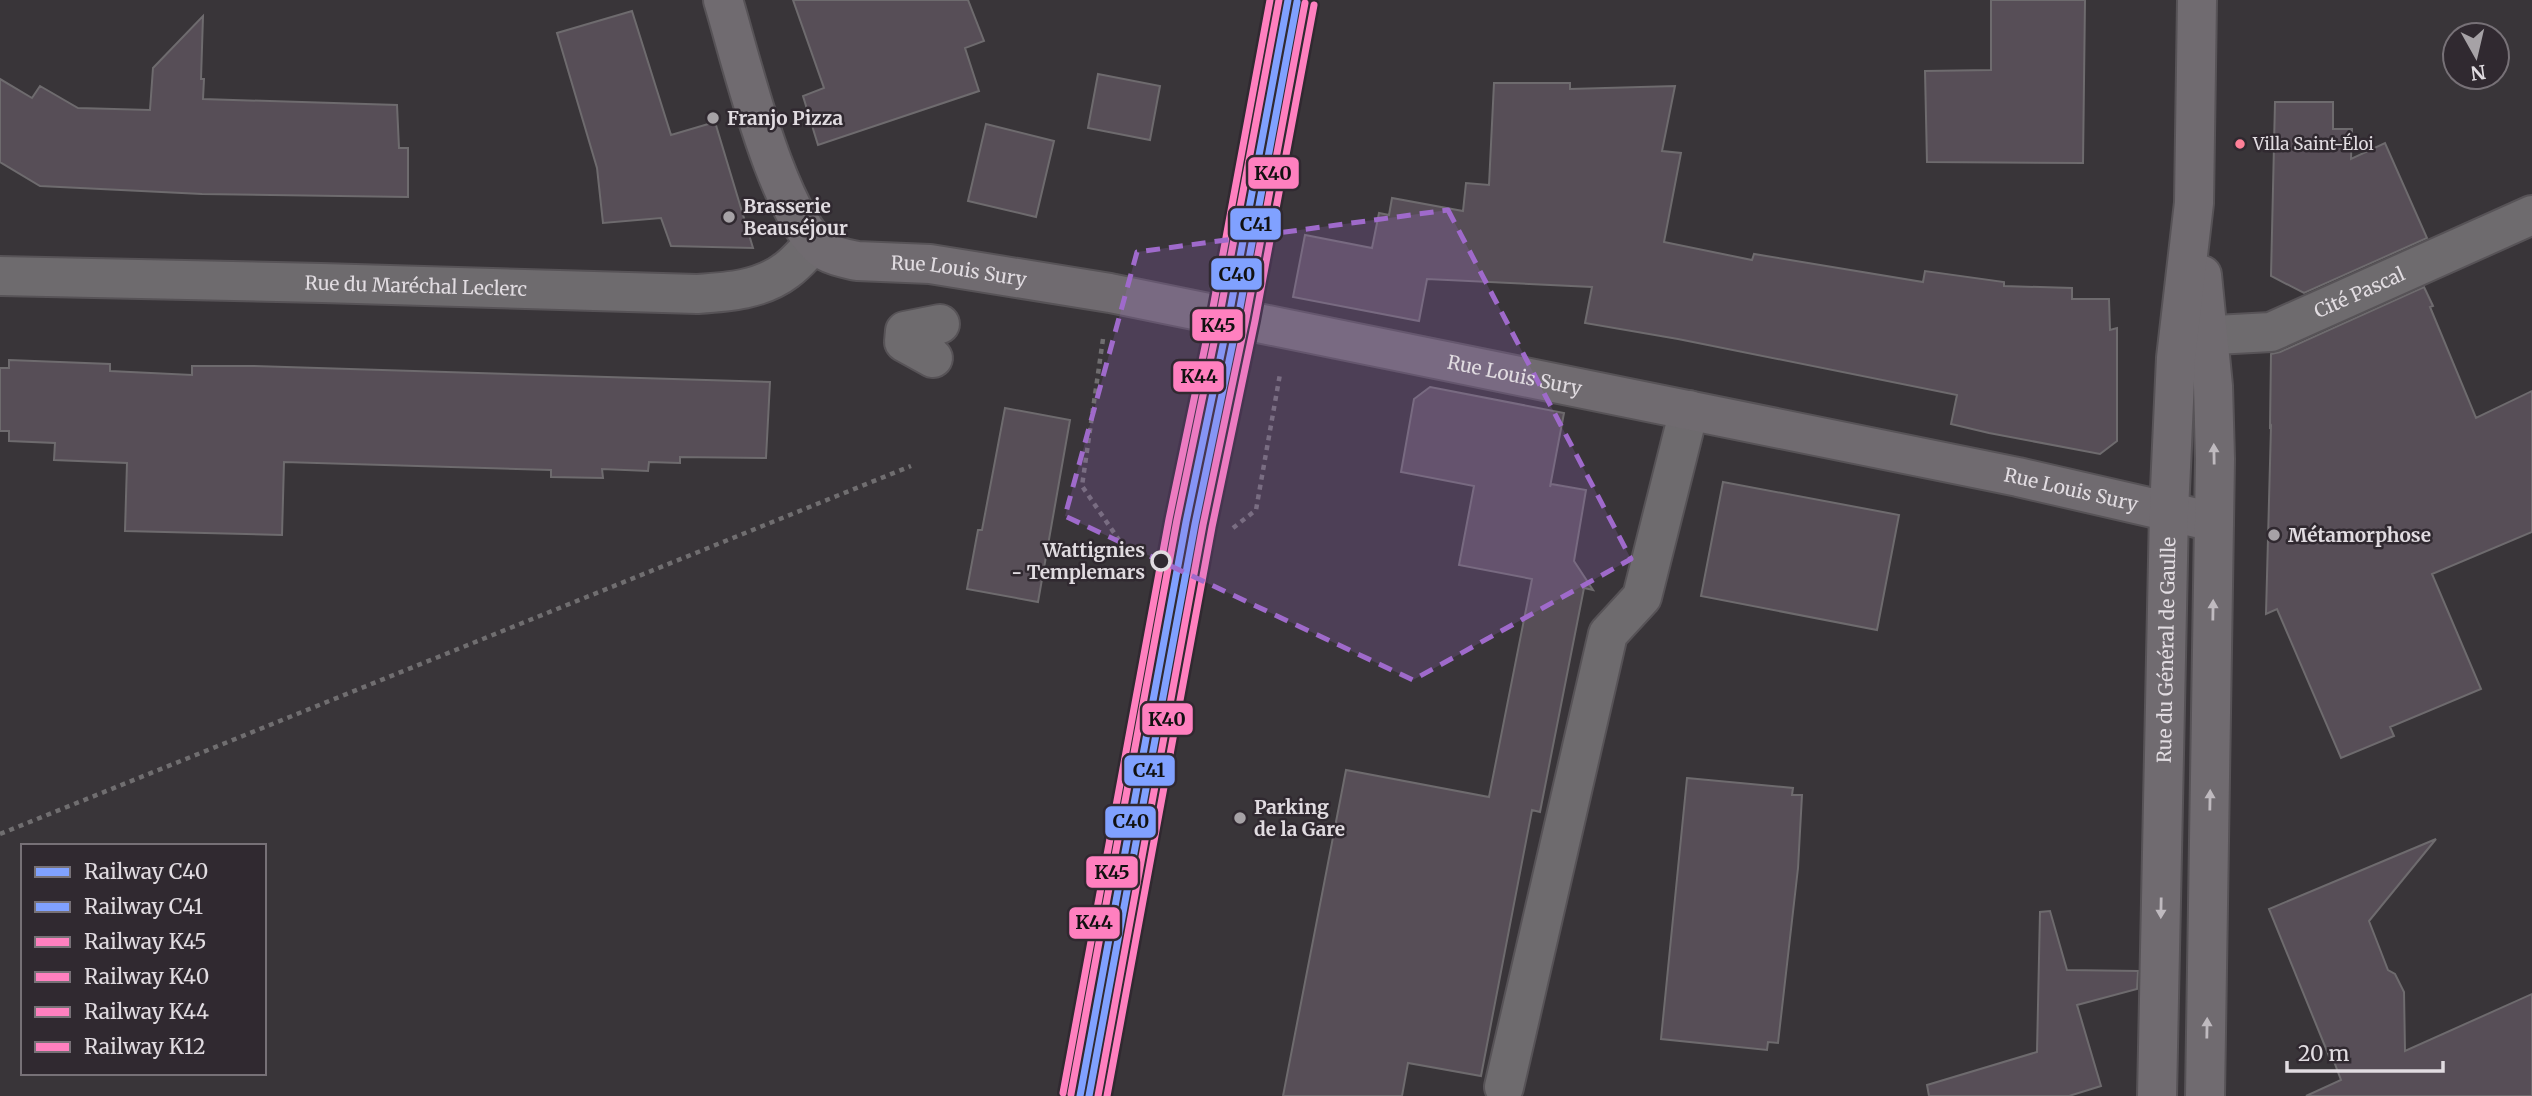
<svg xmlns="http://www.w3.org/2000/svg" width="2532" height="1096" font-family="Merriweather,serif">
  <rect width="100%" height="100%" fill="#393539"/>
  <path fill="#574e57" stroke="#6e6b6e" stroke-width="2" d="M 793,0 L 968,0 L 984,41 L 965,48 L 979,91 L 818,145 L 803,96 L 824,88 Z
    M 1991,0 L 2085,0 L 2083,163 L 1927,162 L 1925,71 L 1991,70 Z
    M 632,11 L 671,135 L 715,122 L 753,248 L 671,246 L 661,218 L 603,223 L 597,168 L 557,33 Z
    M 203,16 L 201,79 L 204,79 L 203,99 L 397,105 L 399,148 L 408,148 L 408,197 L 202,194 L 40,186 L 0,162 L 0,79 L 32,98 L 40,86 L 78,108 L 150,110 L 153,68 Z
    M 1098,74 L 1160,86 L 1150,140 L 1088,128 Z
    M 1494,83 L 1570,83 L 1570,89 L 1675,86 L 1662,151 L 1681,153 L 1664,242 L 1752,260 L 1754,254 L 1923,282 L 1925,271 L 2004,282 L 2004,286 L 2072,288 L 2072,299 L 2109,299 L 2110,330 L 2117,328 L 2117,441 L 2100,454 L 1989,433 L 1951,424 L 1957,395 L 1678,339 L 1585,323 L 1592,287 L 1427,279 L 1419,321 L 1293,297 L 1305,235 L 1372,248 L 1379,213 L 1389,215 L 1392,198 L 1463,211 L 1466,183 L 1489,185 Z
    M 2275,102 L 2333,102 L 2333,129 L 2352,129 L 2351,159 L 2385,143 L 2427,238 L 2304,293 L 2271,276 Z
    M 986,124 L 1054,141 L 1036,217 L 968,201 Z
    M 2424,287 L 2433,306 L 2430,307 L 2476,418 L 2532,391 L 2532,532 L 2432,574 L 2481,689 L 2390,727 L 2394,736 L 2341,758 L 2277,609 L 2266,614 L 2271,426 L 2270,427 L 2271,354 L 2280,352 Z
    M 9,360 L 110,364 L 110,371 L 192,375 L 192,366 L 254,366 L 770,382 L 766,458 L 680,457 L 680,463 L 649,462 L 648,471 L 602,469 L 603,478 L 551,477 L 551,470 L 284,462 L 282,535 L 125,531 L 127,463 L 54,460 L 55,443 L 9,441 L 9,431 L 0,431 L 0,368 L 9,368 Z
    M 1430,387 L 1564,413 L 1550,487 L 1551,484 L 1586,490 L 1574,561 L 1593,590 L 1584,588 L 1540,812 L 1532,810 L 1481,1076 L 1408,1063 L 1402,1096 L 1283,1096 L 1346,770 L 1489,797 L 1532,579 L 1459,565 L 1474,486 L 1401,472 L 1414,399 Z
    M 1005,408 L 1070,420 L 1038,602 L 967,589 L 978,530 L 982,530 Z
    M 1723,482 L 1899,515 L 1877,630 L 1701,596 Z
    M 1687,778 L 1793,788 L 1792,795 L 1802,795 L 1798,868 L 1778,1043 L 1768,1042 L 1767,1050 L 1661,1039 Z
    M 2436,839 L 2369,921 L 2388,970 L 2395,974 L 2404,992 L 2405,1051 L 2532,994 L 2532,1096 L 2306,1096 L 2341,1080 L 2333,1059 L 2329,1056 L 2269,909 Z
    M 2050,911 L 2067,970 L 2138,971 L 2137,989 L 2077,1005 L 2101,1086 L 2069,1096 L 1929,1096 L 1927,1085 L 2037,1052 L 2040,912 Z"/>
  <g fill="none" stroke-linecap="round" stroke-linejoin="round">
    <g stroke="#575357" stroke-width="42">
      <g id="minor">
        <path id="s1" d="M 0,276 L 322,283 L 697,294 C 728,292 761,290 787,270 C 798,262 806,251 816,242"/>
        <path id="s2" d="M 2179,337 L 2271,332 L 2532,215"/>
        <path d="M 933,358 L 904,342 L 905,331 L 940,324"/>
        <path d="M 1504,1087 L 1608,634 L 1642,597 L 1689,410"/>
      </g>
    </g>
    <g stroke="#575357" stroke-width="42">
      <g id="major">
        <path id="s3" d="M 723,0 C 740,55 779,225 827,252 C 836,257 848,259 857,261 L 930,264 L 1110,293 L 2018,477 L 2214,522"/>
        <path d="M 2202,275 L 2213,386 L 2215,459 L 2205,1096"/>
        <path id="s4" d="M 2157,1096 L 2169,511 L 2176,358 L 2194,203 L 2197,0"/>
      </g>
    </g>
    <path stroke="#706e70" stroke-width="4.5" stroke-dasharray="5 5" stroke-linecap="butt" d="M 1103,339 L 1082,486 L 1121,543
      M 1233,528 L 1256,510 L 1280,374
      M 0,834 L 911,466"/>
    <use href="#minor" stroke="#6e6b6e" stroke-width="38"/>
    <use href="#major" stroke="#706b70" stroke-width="38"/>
    <g stroke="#302930" stroke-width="12">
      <path id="rail-1" d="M 1080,1096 L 1186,522 L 1229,316 L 1288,0"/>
    </g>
    <g stroke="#302930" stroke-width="12">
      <path id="rail-2" d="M 1089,1096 L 1195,524 L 1238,318 L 1297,2"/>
    </g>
    <g stroke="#302930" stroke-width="12">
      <path id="rail-3" d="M 1071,1094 L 1177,520 L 1220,314 L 1279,0"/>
    </g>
    <g stroke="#302930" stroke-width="12">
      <path id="rail-4" d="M 1098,1096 L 1203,525 L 1246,319 L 1305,3"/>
    </g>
    <g stroke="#302930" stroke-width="12">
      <path id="rail-5" d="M 1063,1093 L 1169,519 L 1212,313 L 1270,0"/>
    </g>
    <g stroke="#302930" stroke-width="12">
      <path id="rail-6" d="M 1107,1096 L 1212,527 L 1255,321 L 1314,5"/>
    </g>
    <use href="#rail-1" stroke="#80a1ff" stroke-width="7"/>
    <use href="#rail-2" stroke="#80a1ff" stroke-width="7"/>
    <use href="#rail-3" stroke="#ff80bf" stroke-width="7"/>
    <use href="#rail-4" stroke="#ff80bf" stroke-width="7"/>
    <use href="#rail-5" stroke="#ff80bf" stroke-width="7"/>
    <use href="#rail-6" stroke="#ff80bf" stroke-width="7"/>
  </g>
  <defs><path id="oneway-solid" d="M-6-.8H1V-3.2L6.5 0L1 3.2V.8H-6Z" transform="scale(1.75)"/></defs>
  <g fill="#bfbabf">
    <use href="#oneway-solid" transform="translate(2214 454) rotate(-91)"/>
    <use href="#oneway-solid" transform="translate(2213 610) rotate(-89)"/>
    <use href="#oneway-solid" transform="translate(2210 800) rotate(-89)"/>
    <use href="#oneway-solid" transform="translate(2161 908) rotate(91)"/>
    <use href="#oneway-solid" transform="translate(2207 1028) rotate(-89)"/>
  </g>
  <path fill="#9f6acb" fill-opacity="0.2" stroke="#9f6acb" stroke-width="5" stroke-dasharray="14 9" stroke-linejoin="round" d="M 1448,210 L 1631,559 L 1413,680 L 1065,516 L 1137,252 Z"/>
  <g fill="#a6a2a6" stroke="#302930" stroke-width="2.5">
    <circle cx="713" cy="118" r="7"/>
    <circle cx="729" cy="217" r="7"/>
    <circle cx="2274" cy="535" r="7"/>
    <circle cx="1240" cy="818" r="7"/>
  </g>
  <circle fill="#ff8098" stroke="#302930" stroke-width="2.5" cx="2240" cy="144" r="6"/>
  <circle fill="#302930" stroke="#e1dce1" stroke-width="3.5" cx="1161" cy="561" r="9"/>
  <g text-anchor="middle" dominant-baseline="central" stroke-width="5" stroke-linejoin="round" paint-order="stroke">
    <g font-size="17" fill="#e1dce1" stroke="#302930" text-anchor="start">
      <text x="2253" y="144">Villa Saint-Éloi</text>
    </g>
    <g font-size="19" font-weight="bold" fill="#e1dce1" stroke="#302930" text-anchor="start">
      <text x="727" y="118">Franjo Pizza</text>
      <text x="743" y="206">Brasserie<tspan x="743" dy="22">Beauséjour</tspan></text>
      <text x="2288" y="535">Métamorphose</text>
      <text x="1254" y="807">Parking<tspan x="1254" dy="22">de la Gare</tspan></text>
    </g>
    <g font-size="19" fill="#e1dce1" stroke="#302930">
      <text stroke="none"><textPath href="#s3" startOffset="410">Rue Louis Sury</textPath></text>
      <text stroke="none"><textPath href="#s1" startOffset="416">Rue du Maréchal Leclerc</textPath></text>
      <text stroke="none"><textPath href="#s2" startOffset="189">Cité Pascal</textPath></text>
      <text stroke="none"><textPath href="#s3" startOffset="976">Rue Louis Sury</textPath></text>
      <text stroke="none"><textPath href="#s3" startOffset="1544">Rue Louis Sury</textPath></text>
      <text stroke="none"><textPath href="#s4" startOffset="446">Rue du Général de Gaulle</textPath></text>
    </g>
    <g font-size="19" font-weight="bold" fill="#e1dce1" stroke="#302930" text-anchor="end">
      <text x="1145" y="550">Wattignies<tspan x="1145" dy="22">- Templemars</tspan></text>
    </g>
  </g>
  <g stroke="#302930" stroke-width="2.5">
    <rect x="1247" y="156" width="53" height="34" rx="7" fill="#ff80bf"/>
    <rect x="1229" y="207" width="53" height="34" rx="7" fill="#80a1ff"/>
    <rect x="1210" y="257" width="53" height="34" rx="7" fill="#80a1ff"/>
    <rect x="1191" y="308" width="53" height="34" rx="7" fill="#ff80bf"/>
    <rect x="1172" y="360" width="53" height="33" rx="7" fill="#ff80bf"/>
    <rect x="1141" y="702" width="53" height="34" rx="7" fill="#ff80bf"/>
    <rect x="1123" y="754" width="53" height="33" rx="7" fill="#80a1ff"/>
    <rect x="1104" y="805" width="53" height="34" rx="7" fill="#80a1ff"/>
    <rect x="1085" y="855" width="54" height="34" rx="7" fill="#ff80bf"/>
    <rect x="1068" y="906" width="53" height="34" rx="7" fill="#ff80bf"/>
  </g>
  <g font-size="19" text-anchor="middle" font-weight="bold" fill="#111">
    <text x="1273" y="180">K40</text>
    <text x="1256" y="231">C41</text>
    <text x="1237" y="281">C40</text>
    <text x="1218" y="332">K45</text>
    <text x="1199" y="383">K44</text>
    <text x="1167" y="726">K40</text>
    <text x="1149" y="777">C41</text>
    <text x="1131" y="828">C40</text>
    <text x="1112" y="879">K45</text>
    <text x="1094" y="929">K44</text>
  </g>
  <rect x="21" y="844" width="245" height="231" fill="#302930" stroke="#777177" stroke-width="2"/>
  <rect x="35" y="867" width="35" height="10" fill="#80a1ff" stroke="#777177" stroke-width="2"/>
  <text x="84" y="879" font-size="21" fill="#e1dce1">Railway C40</text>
  <rect x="35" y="902" width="35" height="10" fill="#80a1ff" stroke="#777177" stroke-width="2"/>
  <text x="84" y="914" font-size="21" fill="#e1dce1">Railway C41</text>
  <rect x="35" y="937" width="35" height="10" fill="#ff80bf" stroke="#777177" stroke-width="2"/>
  <text x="84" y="949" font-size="21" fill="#e1dce1">Railway K45</text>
  <rect x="35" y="972" width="35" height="10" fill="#ff80bf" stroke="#777177" stroke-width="2"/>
  <text x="84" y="984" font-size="21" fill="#e1dce1">Railway K40</text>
  <rect x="35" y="1007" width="35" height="10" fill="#ff80bf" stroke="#777177" stroke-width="2"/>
  <text x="84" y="1019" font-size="21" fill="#e1dce1">Railway K44</text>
  <rect x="35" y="1042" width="35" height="10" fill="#ff80bf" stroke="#777177" stroke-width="2"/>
  <text x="84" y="1054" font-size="21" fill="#e1dce1">Railway K12</text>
  <g transform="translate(2476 56) rotate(172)"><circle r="33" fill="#302930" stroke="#777177" stroke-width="2"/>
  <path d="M0-5L12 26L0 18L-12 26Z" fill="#a6a2a6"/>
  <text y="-10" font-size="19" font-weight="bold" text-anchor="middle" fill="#e1dce1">N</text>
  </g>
  <path d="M2287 1061v10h156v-10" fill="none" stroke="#e1dce1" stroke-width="3.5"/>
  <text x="2298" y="1061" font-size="21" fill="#e1dce1" stroke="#302930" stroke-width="5" paint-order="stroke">20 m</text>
</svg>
